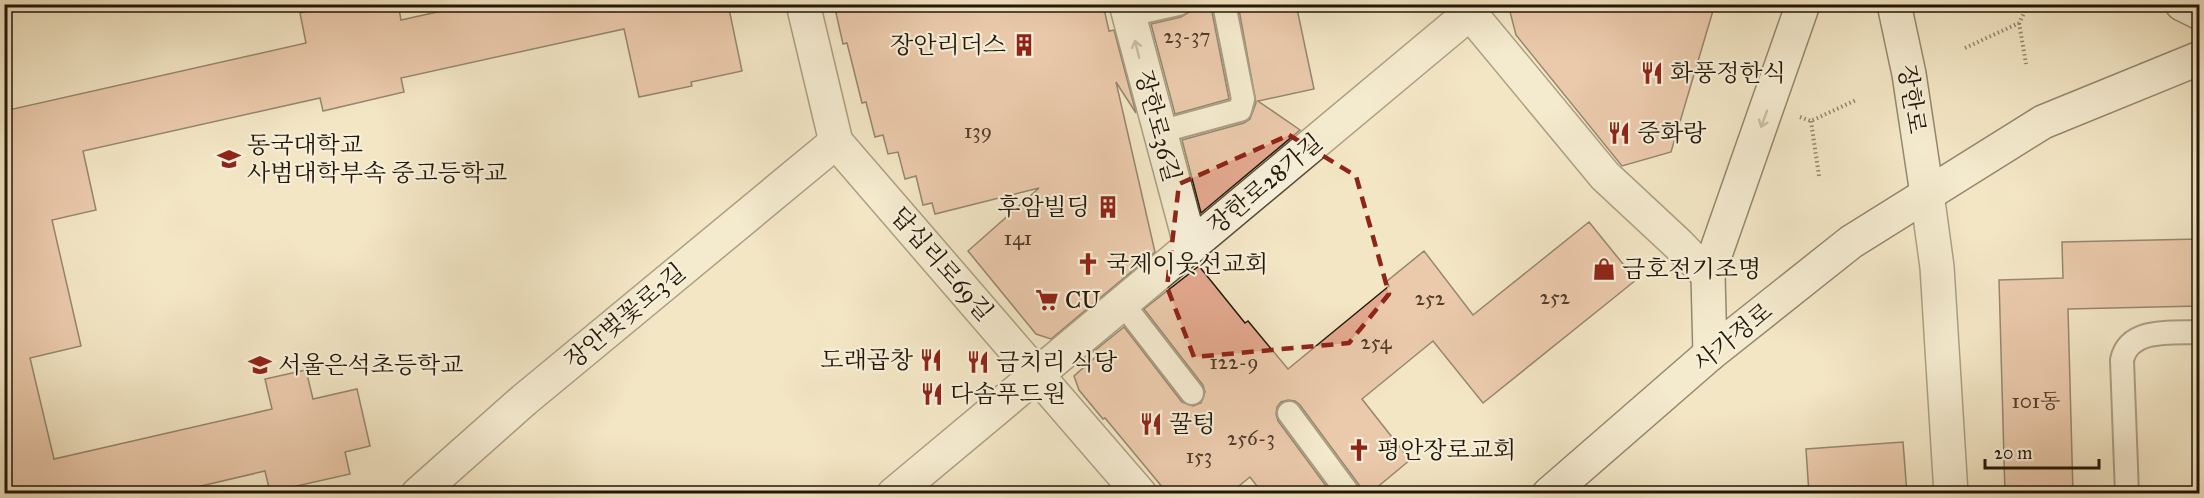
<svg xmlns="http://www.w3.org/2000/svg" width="2204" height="498" viewBox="0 0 2204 498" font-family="'IM FELL Great Primer','Noto Serif KR',serif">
  <rect width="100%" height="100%" fill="#f3e6c5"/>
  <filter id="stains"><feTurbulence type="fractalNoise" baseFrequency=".00333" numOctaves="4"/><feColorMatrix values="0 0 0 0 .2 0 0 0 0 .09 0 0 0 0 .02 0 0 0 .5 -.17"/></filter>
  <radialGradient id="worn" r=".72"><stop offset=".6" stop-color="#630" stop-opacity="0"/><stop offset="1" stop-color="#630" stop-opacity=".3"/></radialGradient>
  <g fill="#e3a98f" stroke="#221708" stroke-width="1.5">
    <polygon points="335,4 398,4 401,20 473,4 728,4 742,71 691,82 692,86 639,97 624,29 401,78 404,92 323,111 320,98 83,151 96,210 52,220 81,346 30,358 54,459 272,409 265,379 306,370 313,399 357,389 370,446 345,452 350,474 270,492 265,471 167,494 4,494 4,111 306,43 300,13"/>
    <polygon points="834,4 1103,4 1109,31 1114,30 1136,113 1116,82 1155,252 1051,339 1036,334 968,251 1039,188 935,214 932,203 923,205 916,176 905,179 898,152 888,154 883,135 875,137 866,102 862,103 847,43 843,44"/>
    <polygon points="1238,4 1296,4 1314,89 1258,101 1300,130 1201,213 1182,140 1244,123 1250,119 1256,103"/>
    <polygon points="1508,4 1715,4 1671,152 1622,166 1516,35"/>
    <polygon points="1211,7 1229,99 1175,114 1151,24 1181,17 1189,12"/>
    <polygon points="1589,222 1636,280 1483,403 1433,341 1362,399 1410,460 1369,494 1362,494 1360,486 1300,405 1295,401 1288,400 1281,402 1277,407 1276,414 1278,421 1332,494 1263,494 1250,477 1229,494 1168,494 1105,418 1103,419 1079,390 1074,376 1099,354 1093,352 1124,327 1182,402 1193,406 1201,403 1205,392 1203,385 1144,309 1199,266 1245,323 1248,321 1288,369 1389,286 1386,282 1424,251 1473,315"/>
    <polygon points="2199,239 2199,306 2068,309 2073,494 2005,494 1999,280 2063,278 2062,242"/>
    <polygon points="1903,442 1907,494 1809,494 1806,449"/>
  </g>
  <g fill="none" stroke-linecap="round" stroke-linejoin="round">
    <g stroke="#564b37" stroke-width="26">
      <g id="lane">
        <polyline points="1129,15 1178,4"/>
        <polyline points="1159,132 1240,110 1243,99 1224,4"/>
        <polyline points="1123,304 1192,393"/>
        <polyline points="1289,413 1349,494"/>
        <path d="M2127,494l-5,-134c7,-33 51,-27 78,-28"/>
      </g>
    </g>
    <g stroke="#564b37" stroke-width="36">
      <g id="street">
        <polyline points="803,4 836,142 1140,494"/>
        <polyline points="1126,4 1191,247"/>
        <polyline points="1468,4 1470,13 1605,176 1678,244 1708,275"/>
        <polyline points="1927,194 1937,267 1951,494"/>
        <polyline points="418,494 524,400 836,142"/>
        <polyline points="894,494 1470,13"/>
      </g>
    </g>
    <g stroke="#221708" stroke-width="36">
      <g id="secondary">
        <polyline points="1894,4 1909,74 1927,194"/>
        <polyline points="2182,4 2200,13"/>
        <polyline points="1710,354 1708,275 1803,4"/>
        <polyline points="1549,494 1710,354 1851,242 2043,122 2200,58"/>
      </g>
    </g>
    <g stroke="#221708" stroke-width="4" stroke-dasharray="1.5 3" stroke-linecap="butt">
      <polyline points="2019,23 2026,64"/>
      <polyline points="1965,48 2019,23 2029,4"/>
      <polyline points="1800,117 1811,121 1856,100"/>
      <polyline points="1811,121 1819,176"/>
    </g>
    <use href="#lane" stroke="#f7efd9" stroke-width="22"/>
    <use href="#street" stroke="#f7efd9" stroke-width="33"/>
    <use href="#secondary" stroke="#f7efd9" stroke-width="33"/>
  </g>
  <defs><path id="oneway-shaft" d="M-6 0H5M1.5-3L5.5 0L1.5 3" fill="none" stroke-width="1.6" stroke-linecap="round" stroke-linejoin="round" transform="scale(1.5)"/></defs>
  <g stroke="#978e7b">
    <use href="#oneway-shaft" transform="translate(1137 49) rotate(-104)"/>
    <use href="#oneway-shaft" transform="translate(1764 119) rotate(110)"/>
  </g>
  <path d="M0 0H2204V498H0ZM1289,135l67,41 33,118 -40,49 -155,14 -27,-70 12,-103z" fill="#f3e6c5" fill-opacity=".55" fill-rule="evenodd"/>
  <path fill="none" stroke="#8f2418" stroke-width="4.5" stroke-dasharray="12 8" stroke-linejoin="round" d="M1289,135l67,41 33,118 -40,49 -155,14 -27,-70 12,-103z"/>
  <defs>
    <g id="building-bare" transform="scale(1.8)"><path d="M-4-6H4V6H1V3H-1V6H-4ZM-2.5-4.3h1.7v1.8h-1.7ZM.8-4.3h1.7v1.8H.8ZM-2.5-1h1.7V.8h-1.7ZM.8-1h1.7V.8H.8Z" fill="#8f2418" stroke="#f7efd9" stroke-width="2.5" paint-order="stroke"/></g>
    <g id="restaurant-bare" transform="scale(1.8)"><path d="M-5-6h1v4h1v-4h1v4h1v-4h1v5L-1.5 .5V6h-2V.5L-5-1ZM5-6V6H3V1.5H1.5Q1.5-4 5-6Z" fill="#8f2418" stroke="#f7efd9" stroke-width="2.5" paint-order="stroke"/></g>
    <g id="school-bare" transform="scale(1.8)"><path d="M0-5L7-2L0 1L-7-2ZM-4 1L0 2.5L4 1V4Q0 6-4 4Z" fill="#8f2418" stroke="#f7efd9" stroke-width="2.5" paint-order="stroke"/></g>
    <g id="church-bare" transform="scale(1.8)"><path d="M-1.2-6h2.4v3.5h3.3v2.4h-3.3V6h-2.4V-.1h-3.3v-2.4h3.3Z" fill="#8f2418" stroke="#f7efd9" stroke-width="2.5" paint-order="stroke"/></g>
    <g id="shop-bare" transform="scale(1.8)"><path d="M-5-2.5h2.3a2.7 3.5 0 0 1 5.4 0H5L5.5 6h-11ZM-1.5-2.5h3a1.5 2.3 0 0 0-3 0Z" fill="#8f2418" stroke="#f7efd9" stroke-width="2.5" paint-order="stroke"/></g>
    <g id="supermarket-bare" transform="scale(1.8)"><path d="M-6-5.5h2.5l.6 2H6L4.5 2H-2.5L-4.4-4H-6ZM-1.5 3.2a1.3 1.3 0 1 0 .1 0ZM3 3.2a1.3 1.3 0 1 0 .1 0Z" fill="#8f2418" stroke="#f7efd9" stroke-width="2.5" paint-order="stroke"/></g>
  </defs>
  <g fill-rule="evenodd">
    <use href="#building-bare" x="1024" y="45"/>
    <use href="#restaurant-bare" x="1652" y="73"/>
    <use href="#restaurant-bare" x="1619" y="133"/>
    <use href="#school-bare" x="229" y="159"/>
    <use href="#building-bare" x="1108" y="207"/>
    <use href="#church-bare" x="1088" y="264"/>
    <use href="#shop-bare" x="1604" y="269"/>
    <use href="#supermarket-bare" x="1047" y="300"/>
    <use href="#restaurant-bare" x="931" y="360"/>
    <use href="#restaurant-bare" x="978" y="362"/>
    <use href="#school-bare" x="260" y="365"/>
    <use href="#restaurant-bare" x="932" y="394"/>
    <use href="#restaurant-bare" x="1151" y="424"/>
    <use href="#church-bare" x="1359" y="450"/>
  </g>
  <g text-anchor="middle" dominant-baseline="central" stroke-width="4.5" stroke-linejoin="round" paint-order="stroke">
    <g font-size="21" fill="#523c2a">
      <text x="1187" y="36">23-37</text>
      <text x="978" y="131">139</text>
      <text x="1018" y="238">141</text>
      <text x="1555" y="297">252</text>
      <text x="1430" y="298">252</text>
      <text x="1376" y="342">254</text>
      <text x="1234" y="362">122-9</text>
      <text x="2036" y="401">101동</text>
      <text x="1251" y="438">256-3</text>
      <text x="1199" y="456">153</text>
    </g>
    <g font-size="24" fill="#221708" stroke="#f7efd9" text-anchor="start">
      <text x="1006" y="45" text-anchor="end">장안리더스</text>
      <text x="1670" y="73">화풍정한식</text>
      <text x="1637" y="133">중화랑</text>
      <text x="247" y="145">동국대학교<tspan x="247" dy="28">사범대학부속 중고등학교</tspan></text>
      <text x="1090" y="207" text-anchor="end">후암빌딩</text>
      <text x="1106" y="264">국제이웃선교회</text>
      <text x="1622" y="269">금호전기조명</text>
      <text x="1065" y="300">CU</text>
      <text x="913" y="360" text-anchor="end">도래곱창</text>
      <text x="996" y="362">금치리 식당</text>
      <text x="278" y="365">서울은석초등학교</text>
      <text x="950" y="394">다솜푸드원</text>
      <text x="1169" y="424">꿀텅</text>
      <text x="1377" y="450">평안장로교회</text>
    </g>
    <g font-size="24" fill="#221708" stroke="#f7efd9">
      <text transform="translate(1912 99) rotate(81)">장한로</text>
      <text transform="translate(1158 126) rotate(75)">장한로36길</text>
      <text transform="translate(1265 184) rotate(-40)">장한로28가길</text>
      <text transform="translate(942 264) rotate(49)">답십리로69길</text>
      <text transform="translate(625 316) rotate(-40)">장안벚꽃로3길</text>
      <text transform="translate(1733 337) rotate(-39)">사가정로</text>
    </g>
  </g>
  <rect width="2204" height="498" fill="none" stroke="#f3e6c5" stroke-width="24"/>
  <rect x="6" y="6" width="2192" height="486" fill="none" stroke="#221708" stroke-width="3"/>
  <rect x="12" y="12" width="2180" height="474" fill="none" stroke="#221708" stroke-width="1.5"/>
  <path d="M1985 459v9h114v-9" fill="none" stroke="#221708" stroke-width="3"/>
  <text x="1994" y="459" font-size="18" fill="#221708" stroke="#f7efd9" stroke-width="4.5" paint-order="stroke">20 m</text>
  <rect width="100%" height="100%" filter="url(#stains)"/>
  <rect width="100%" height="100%" fill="url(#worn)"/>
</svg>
